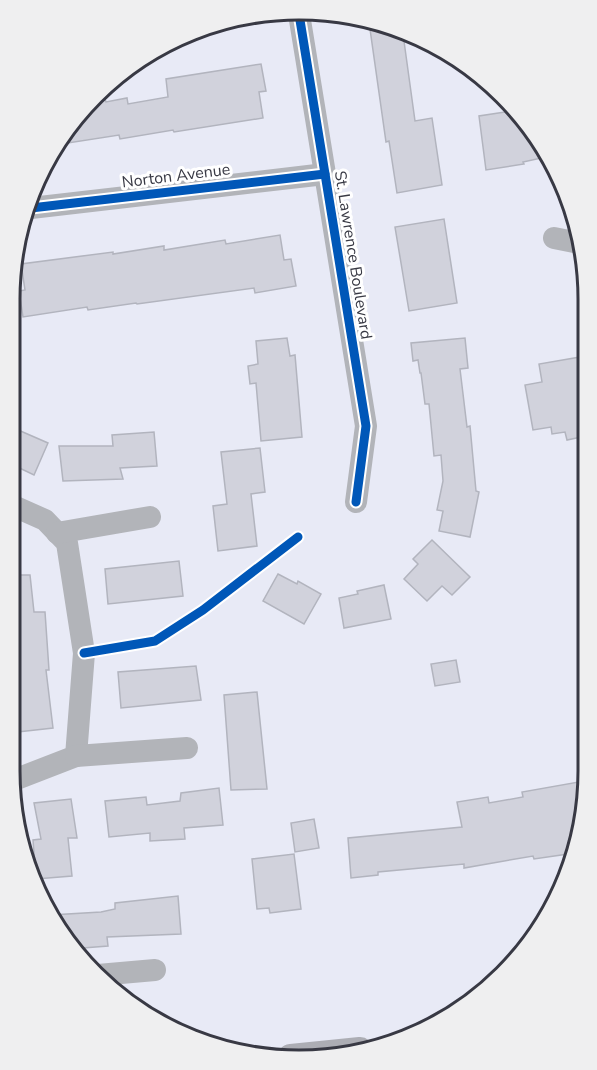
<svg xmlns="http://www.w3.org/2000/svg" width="597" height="1070" viewBox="0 0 597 1070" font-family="'Nunito Sans',sans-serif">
  <rect width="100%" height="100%" fill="#e8eaf6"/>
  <g fill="#d1d2dc" stroke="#b2b4be" stroke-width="1.5">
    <polygon points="369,22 403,34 415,121 432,118 442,185 397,193 389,141 386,142"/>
    <polygon points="261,64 266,91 259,92 263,118 174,132 173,130 120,139 119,135 55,145 94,101 105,99 106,102 127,98 128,104 168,97 166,79"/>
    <polygon points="511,111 539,138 546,157 523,162 524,164 486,170 479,116"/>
    <polygon points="444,219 457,303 409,311 395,227"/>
    <polygon points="280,235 284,260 291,259 296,286 255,293 254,288 137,304 136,303 88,310 87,307 23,317 19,291 25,290 21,264 113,252 113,254 164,246 164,250 225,240 226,244"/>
    <polygon points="287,338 290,356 295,355 302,437 261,441 256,383 250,384 248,366 258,364 256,341"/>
    <polygon points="465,338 468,368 460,369 467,427 470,426 476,491 479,492 470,537 439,531 443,511 437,510 443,481 441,455 434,456 429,404 425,404 421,373 420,373 418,360 413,361 411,343"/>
    <polygon points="586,356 586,436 567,440 565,432 552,434 551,427 533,430 525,385 542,382 539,364"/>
    <polygon points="9,426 48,443 34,475 9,463"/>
    <polygon points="154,432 157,466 120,468 123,479 63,481 59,446 113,446 112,435"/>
    <polygon points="260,448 265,492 251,494 257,546 218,551 213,506 227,504 221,452"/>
    <polygon points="432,540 470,577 452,595 442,586 427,601 404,579 418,564 413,559"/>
    <polygon points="179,561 183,596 108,604 105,569"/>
    <polygon points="278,574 297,584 298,581 321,594 304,624 263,601"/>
    <polygon points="9,575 30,575 34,612 45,612 49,670 46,670 53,728 9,733 9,699 19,698 11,618 9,618"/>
    <polygon points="384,585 391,619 344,628 339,598 358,594 357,591"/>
    <polygon points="456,660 460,682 435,686 431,664"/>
    <polygon points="196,666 201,700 121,708 118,672"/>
    <polygon points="257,692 267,789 231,790 224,695"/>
    <polygon points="584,781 586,794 568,854 534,859 533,856 464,868 464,864 378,872 378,875 351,878 348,838 462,827 457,802 488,797 489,803 523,797 522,792"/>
    <polygon points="219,788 223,825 184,828 185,839 150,841 150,833 109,837 105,801 146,797 147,805 180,801 181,793"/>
    <polygon points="71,799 77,838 68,838 72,876 36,879 33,840 41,839 34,803"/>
    <polygon points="314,819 319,848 295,852 291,823"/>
    <polygon points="294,854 301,909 270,913 269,908 257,909 252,859"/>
    <polygon points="178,896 181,934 107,937 108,946 70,949 51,915 101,912 115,909 115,903"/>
  </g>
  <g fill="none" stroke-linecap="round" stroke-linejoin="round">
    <g stroke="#b2b4b9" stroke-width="22">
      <polyline points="299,14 366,426 356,502"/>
      <polyline points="31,208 325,174"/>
      <polyline points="554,238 579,243"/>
      <polyline points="9,504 45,520 67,543 84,653 76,756 14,780 11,785"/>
      <polyline points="57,533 150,517"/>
      <polyline points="76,756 187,748"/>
      <polyline points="98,975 155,970"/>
    </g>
    <polyline stroke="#acadb4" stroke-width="28" points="291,1058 360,1051"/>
    <g stroke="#fff" stroke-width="13">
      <g id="cycleway">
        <polyline points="299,14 366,426 356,502"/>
        <polyline points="31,208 325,174"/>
        <polyline points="84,653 155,641 203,610 298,537"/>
      </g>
    </g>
    <use href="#cycleway" stroke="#0057b8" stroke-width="9"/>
  </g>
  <g text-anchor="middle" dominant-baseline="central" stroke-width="6" stroke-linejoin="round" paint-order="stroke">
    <g font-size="16" fill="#383944" stroke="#fff">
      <text transform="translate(176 176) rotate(-7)">Norton Avenue</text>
      <text transform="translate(353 255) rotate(81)">St. Lawrence Boulevard</text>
    </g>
  </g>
  <path d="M0 0H597V1070H0ZM299 20H299A279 279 0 0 1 578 299V771A279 279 0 0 1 299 1050H299A279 279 0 0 1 20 771V299A279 279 0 0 1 299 20Z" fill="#efeff0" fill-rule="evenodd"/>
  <path fill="none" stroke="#383944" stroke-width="3" d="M299 20H299A279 279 0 0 1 578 299V771A279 279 0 0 1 299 1050H299A279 279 0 0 1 20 771V299A279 279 0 0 1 299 20Z"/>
</svg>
